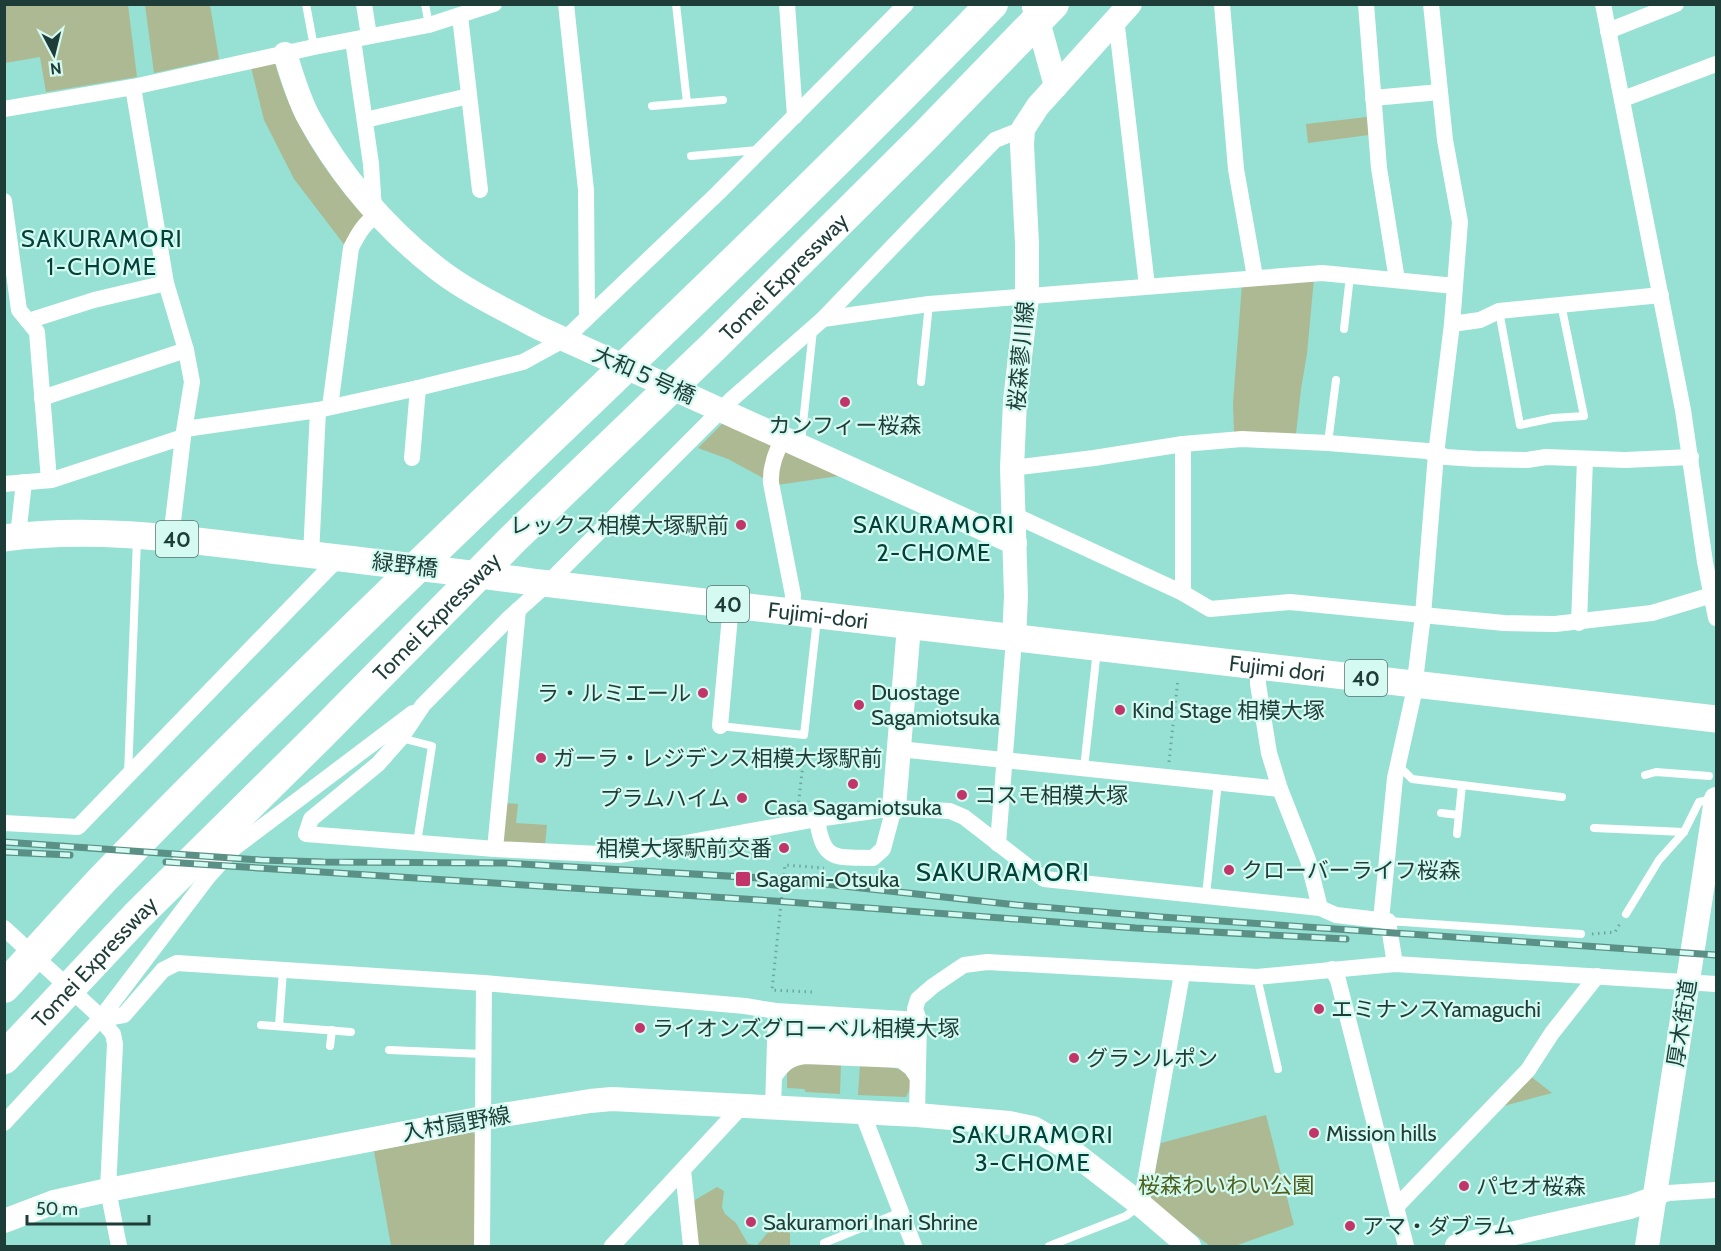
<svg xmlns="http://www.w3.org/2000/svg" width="1721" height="1251" viewBox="0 0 1721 1251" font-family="Cabin,'Noto Sans JP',sans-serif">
  <rect width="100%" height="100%" fill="#96e1d3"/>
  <g fill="#adb992">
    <polygon points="5,4 128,5 137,77 46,92 40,57 5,63"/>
    <polygon points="145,5 210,5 219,59 154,73"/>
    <path d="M275,63c16,59 49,109 90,154l-19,30 -52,-68 -30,-59 -13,-53z"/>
    <polygon points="1367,117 1369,135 1308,143 1306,124"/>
    <polygon points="1314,278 1307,354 1301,389 1296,434 1234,434 1233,403 1242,284"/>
    <polygon points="724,422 773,444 765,479 728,459 698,448"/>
    <polygon points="783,449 839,476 777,485"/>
    <polygon points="505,803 518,804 516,823 547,825 545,845 502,842"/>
    <polygon points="798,1063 841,1063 840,1094 806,1092 804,1089 787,1088 787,1073"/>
    <path d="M860,1064c19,2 66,0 46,33l-48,-2z"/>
    <polygon points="1529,1075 1552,1093 1500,1107"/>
    <polygon points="1266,1115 1294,1225 1235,1246 1210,1246 1148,1199 1161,1143"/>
    <polygon points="472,1132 476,1135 475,1246 391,1246 374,1151"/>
    <path d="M717,1187l7,4 -2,16 3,7 11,9 12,21 9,1c9,-9 13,-19 27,-20l6,4v17h-94l-3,-39 2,-7z"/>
  </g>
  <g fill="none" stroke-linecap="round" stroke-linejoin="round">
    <g stroke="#6ba79c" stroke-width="3" stroke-dasharray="1.5 4.5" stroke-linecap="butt">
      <polyline points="1169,762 1178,679"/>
      <polyline points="798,808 805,746"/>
      <polyline points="1592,934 1615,932 1621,922"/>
      <polyline points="812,992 772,990 785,865 824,868"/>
    </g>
    <g stroke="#fff" stroke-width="8">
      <polyline points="306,4 314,47"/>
      <polyline points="425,4 429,25"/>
      <polyline points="676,4 687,103"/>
      <polyline points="652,106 723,100"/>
      <polyline points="691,156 758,150"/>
      <polyline points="1499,311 1520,425 1553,418 1584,416 1561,304"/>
      <polyline points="1344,329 1350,276"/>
      <polyline points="921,382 929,304"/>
      <polyline points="801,442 813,330"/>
      <polyline points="1328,443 1336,380"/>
      <polyline points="720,726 804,735 817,619"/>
      <polyline points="401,738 432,746 417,843"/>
      <polyline points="1399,766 1412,779 1562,797"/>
      <polyline points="1084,768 1097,650"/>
      <polyline points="128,775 137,539"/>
      <polyline points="1645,775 1656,772 1709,776"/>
      <polyline points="1441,813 1459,815"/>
      <polyline points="1594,828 1684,832"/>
      <polyline points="1457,834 1462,785"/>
      <polyline points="1206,895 1218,782"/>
      <polyline points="1626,914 1659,860 1684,832 1699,802 1713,799"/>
      <polyline points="1388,921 1581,934"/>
      <polyline points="1257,977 1278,1069"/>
      <polyline points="261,1025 351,1032"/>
      <polyline points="279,1026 283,970"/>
      <polyline points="330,1046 332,1030"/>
      <polyline points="389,1050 483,1054"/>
      <polyline points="824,1243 901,1212"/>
      <polyline points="1049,1246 1126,1216 1138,1207"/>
    </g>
    <g stroke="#fff" stroke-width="16">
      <polyline points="364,4 369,36"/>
      <polyline points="566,4 586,190 587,318"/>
      <polyline points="787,4 795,116"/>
      <polyline points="1222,4 1236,169 1255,277"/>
      <polyline points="1366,4 1379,168 1397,280"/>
      <polyline points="1431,4 1445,140 1460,222 1455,286"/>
      <polyline points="1603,4 1683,410 1705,562 1716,618"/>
      <polyline points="460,16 480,190"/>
      <polyline points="1116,18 1147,286"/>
      <polyline points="1608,31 1676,4"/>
      <polyline points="353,40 371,164 374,210"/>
      <polyline points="133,87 166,283 186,350 192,382 183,437 171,538"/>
      <polyline points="1373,98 1440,92"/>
      <polyline points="1623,99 1716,64"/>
      <polyline points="4,109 133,87 314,47 429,25 494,4"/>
      <polyline points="365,120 469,96"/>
      <polyline points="1023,129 995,140 823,319 732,399 547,584 508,619 423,705 401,738 378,764 311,819 306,834 495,849 620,855 817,819 894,808 950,811 964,817 1044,879 1320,908 1336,915 1388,921 1395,964"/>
      <polyline points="4,201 19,310 37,332 49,480"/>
      <polyline points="823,319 929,304 1322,273 1455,286 1452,324 1436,454 1423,615 1413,697 1395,778 1381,920"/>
      <polyline points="28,321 94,300 166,283"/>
      <polyline points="1452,324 1480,320 1499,311 1661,295"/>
      <polyline points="42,398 186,350"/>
      <path d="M330,407l21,-159c7,-14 13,-25 27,-34"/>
      <polyline points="185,429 318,410 418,388 523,362 565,339 718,193 906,4"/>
      <path d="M783,438c-7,15 -13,28 -12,45l22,112 -1,17"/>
      <polyline points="1183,444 1183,593"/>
      <polyline points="412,458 418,388"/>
      <polyline points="1012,468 1094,458 1183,444 1242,439 1328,443 1427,451 1446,457 1476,459 1527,460 1546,457 1625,460 1691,457"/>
      <polyline points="4,484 52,480 183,437"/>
      <polyline points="1014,515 1183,593 1210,609 1290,602 1504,623 1555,624 1652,613 1712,595"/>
      <polyline points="18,536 24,482"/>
      <polyline points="311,555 318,410"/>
      <polyline points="1579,623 1585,459"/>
      <polyline points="1258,666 1258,684 1269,753 1280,789 1308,860 1320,908"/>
      <polyline points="720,726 731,605"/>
      <polyline points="899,749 1280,789"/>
      <path d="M817,819c6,43 18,38 56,39l10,-9 11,-41"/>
      <polyline points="4,823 78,827 330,567 343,557"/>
      <polyline points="998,844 1014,639"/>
      <polyline points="495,849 518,610"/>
      <polyline points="4,928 94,1011 113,1034 115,1044 108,1190 119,1246"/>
      <polyline points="1332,969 1338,980 1406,1246"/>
      <polyline points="100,1019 124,1015 163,970 177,963 484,983 745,1006 776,1011"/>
      <polyline points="919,1020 915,1009 918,999 933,986 964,965 987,962 1257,977 1395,964 1716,984"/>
      <path d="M775,1045c8,-11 15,-15 29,-17l98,7 8,4 8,11"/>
      <path d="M775,1061c9,-11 16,-16 30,-18l97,5 9,5 7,10"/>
      <path d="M774,1077c9,-13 15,-19 31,-21l96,4 10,8 7,10"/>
      <polyline points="773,1108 776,1011 919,1020 917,1115"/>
      <polyline points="862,1112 914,1246"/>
      <polyline points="4,1123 100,1019 208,877 234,848 413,713"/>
      <polyline points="683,1170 691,1246"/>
      <polyline points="1655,1198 1668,1193 1716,1190"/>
      <polyline points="1141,1205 1182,974"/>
      <polyline points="1397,1206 1528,1070 1552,1033 1597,976"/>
      <polyline points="482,1246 484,983"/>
      <polyline points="612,1246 741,1107"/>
    </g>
    <g stroke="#fff" stroke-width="24">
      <polyline points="1034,7 1056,86"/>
      <path d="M285,54c7,21 13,44 24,64 32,58 77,111 130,152 30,23 65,39 98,57l478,216"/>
      <polyline points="1014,639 1016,596 1012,468 1015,401 1027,296 1027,244 1022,145 1023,129 1038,106 1130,4"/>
      <polyline points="894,808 909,626"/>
      <polyline points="4,1221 54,1202 108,1190 483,1118 590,1101 612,1099 917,1115 1009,1123 1033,1128 1066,1147 1141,1205 1189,1246"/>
      <polyline points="1457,1246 1630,1207 1655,1198"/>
      <polyline points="1647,1246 1716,799"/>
    </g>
    <path stroke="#fff" stroke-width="27" id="s1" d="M4,538c90,-12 179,1 267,12 87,10 175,20 262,32l1183,137"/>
    <g stroke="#fff" stroke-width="32">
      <path d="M4,987c34,-36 66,-73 100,-109 288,-298 599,-575 888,-874"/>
      <path id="s2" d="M4,1058l133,-142 184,-182 192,-195 202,-194 208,-207 130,-134"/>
    </g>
    <g stroke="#5b9086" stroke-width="7">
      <g id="rail">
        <polyline points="4,842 261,860 323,862 504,863 779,879 1017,905 1161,917 1716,955"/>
        <polyline points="4,852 70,855"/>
        <polyline points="166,862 774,901 1136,928 1346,939"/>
      </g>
    </g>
    <use href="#rail" stroke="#d5faf2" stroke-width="4.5" stroke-dasharray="14" stroke-linecap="butt"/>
  </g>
  <g fill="#c1356b" stroke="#d5faf2" stroke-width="2">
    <circle cx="845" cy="402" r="6"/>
    <circle cx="741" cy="525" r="6"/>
    <circle cx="703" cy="693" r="6"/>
    <circle cx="859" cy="705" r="6"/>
    <circle cx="1120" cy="710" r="6"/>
    <circle cx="541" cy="758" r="6"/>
    <circle cx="853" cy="784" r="6"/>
    <circle cx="962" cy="795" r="6"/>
    <circle cx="742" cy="798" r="6"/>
    <circle cx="784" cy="848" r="6"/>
    <circle cx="1229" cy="870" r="6"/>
    <rect x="735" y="871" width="16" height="16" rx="3"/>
    <circle cx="1319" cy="1009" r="6"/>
    <circle cx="640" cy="1028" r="6"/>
    <circle cx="1074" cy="1058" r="6"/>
    <circle cx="1314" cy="1133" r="6"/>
    <circle cx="1464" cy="1186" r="6"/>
    <circle cx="751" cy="1222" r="6"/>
    <circle cx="1350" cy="1226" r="6"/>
  </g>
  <g text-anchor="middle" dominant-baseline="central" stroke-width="4.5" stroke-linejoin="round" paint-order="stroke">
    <g fill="#d5faf2" stroke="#557670" stroke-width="1.5">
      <rect x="156" y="521" width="42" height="36" rx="4.5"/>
      <rect x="707" y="586" width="42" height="36" rx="4.5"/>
      <rect x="1345" y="660" width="42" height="36" rx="4.5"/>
    </g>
    <g font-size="21" font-weight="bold" fill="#1e3d38">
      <text x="177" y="539">40</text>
      <text x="728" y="604">40</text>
      <text x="1366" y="678">40</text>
    </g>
    <g font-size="22" fill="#1e3d38" stroke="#d5faf2">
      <text stroke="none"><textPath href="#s2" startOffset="1104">Tomei Expressway</textPath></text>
      <text transform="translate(1021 356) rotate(-85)">桜森蓼川線</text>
      <text transform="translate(644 375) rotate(24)">大和５号橋</text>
      <text transform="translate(405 565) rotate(7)">緑野橋</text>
      <text stroke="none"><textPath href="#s1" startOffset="819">Fujimi-dori</textPath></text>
      <text stroke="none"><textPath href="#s2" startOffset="618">Tomei Expressway</textPath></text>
      <text stroke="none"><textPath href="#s1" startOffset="1281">Fujimi dori</textPath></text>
      <text stroke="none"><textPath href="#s2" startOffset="132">Tomei Expressway</textPath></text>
      <text transform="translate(1682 1023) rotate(-81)">厚木街道</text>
      <text transform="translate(456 1124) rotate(-10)">入村扇野線</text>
    </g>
    <g font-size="22" fill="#1e3d38" stroke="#d5faf2" text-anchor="start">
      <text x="845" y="425" text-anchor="middle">カンフィー桜森</text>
      <text x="729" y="525" text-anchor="end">レックス相模大塚駅前</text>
      <text x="871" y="692">Duostage<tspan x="871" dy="25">Sagamiotsuka</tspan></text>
      <text x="691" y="693" text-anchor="end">ラ・ルミエール</text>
      <text x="1132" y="710">Kind Stage 相模大塚</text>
      <text x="553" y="758">ガーラ・レジデンス相模大塚駅前</text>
      <text x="974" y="795">コスモ相模大塚</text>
      <text x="730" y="798" text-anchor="end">プラムハイム</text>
      <text x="853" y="807" text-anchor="middle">Casa Sagamiotsuka</text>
      <text x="772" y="848" text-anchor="end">相模大塚駅前交番</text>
      <text x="1241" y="870">クローバーライフ桜森</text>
      <text x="756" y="879">Sagami-Otsuka</text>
      <text x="1331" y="1009">エミナンスYamaguchi</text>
      <text x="652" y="1028">ライオンズグローベル相模大塚</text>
      <text x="1086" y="1058">グランルポン</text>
      <text x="1326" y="1133">Mission hills</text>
      <text x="1476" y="1186">パセオ桜森</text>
      <text x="763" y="1222">Sakuramori Inari Shrine</text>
      <text x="1362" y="1226">アマ・ダブラム</text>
    </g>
    <g font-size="22" fill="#4e5e1c" stroke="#d5faf2">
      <text x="1226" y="1185">桜森わいわい公園</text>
    </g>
    <g font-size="24" letter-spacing="1.5" fill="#004139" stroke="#d5faf2">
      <text x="102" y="238">SAKURAMORI<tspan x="102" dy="28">1-CHOME</tspan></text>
      <text x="934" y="524">SAKURAMORI<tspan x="934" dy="28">2-CHOME</tspan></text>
      <text x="1033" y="1134">SAKURAMORI<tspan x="1033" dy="28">3-CHOME</tspan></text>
    </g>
    <g font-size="26" letter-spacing="1.5" fill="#004139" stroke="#d5faf2">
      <text x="1003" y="872">SAKURAMORI</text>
    </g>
  </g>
  <rect width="1721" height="1251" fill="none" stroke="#1e3d38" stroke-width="12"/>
  <g transform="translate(54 54) rotate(173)" stroke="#d5faf2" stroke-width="4.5" paint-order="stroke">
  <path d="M0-4.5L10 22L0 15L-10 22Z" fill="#1e3d38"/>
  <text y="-9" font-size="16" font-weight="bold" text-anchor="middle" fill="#1e3d38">N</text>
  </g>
  <path d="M27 1215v9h122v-9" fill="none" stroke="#1e3d38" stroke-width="3"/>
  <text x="36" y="1215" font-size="18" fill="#1e3d38" stroke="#d5faf2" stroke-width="4.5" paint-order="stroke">50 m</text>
</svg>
